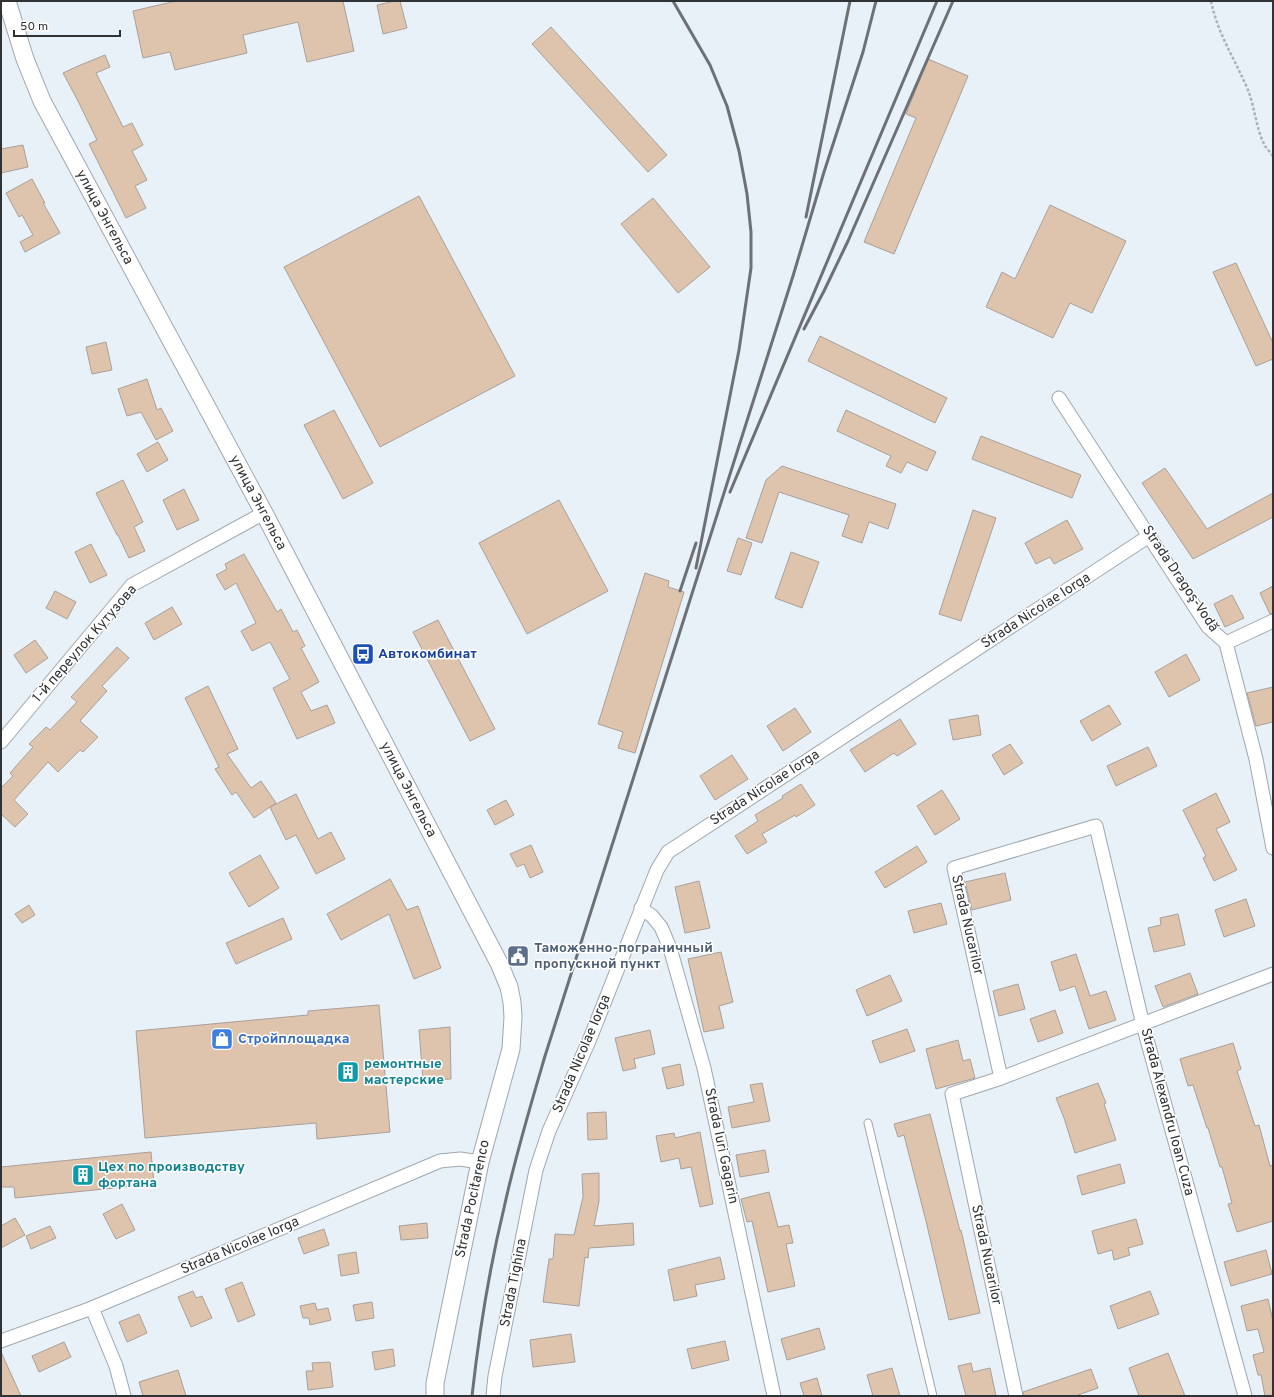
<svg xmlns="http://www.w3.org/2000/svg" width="1274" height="1397" viewBox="0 0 1274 1397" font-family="Overpass,sans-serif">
  <rect width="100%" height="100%" fill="#e8f0f8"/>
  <g fill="#dfc4ad" stroke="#a8a099">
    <polygon points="176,1 343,1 354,51 307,62 298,22 243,35 247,53 175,70 170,52 143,58 133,11"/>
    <polygon points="395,1 400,1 407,28 383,34 377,5"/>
    <polygon points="551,27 667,155 648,172 532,44"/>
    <polygon points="105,55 110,67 96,73 123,127 132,123 143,145 132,151 147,180 135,186 146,208 126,218 89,144 97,140 78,101 63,73 78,66"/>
    <polygon points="928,59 968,76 894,254 864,242 916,118 906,114"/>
    <polygon points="23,145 28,167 1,173 1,149"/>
    <polygon points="32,179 45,203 43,203 60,233 25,252 20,242 33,235 22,215 19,217 6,193"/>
    <polygon points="419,196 515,376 380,447 284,267"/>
    <polygon points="653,198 710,267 678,293 621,224"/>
    <polygon points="1050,205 1126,241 1092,313 1070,303 1053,338 986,307 1002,272 1015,279"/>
    <polygon points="1236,263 1273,343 1273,359 1256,366 1213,272"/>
    <polygon points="820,336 947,398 935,423 808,361"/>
    <polygon points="106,342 112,370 92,374 86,347"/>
    <polygon points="147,379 157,410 161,408 173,431 156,440 141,412 127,416 118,389"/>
    <polygon points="334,410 373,483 343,499 304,425"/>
    <polygon points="846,410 936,452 927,471 907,462 901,473 886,466 891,456 837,431"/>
    <polygon points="981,436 1081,475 1072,498 972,459"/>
    <polygon points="158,442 168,460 147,472 137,454"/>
    <polygon points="782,466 896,504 888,529 869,522 862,543 842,536 849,515 779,492 762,543 746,538 766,480"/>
    <polygon points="1165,468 1207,529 1273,493 1273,517 1193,559 1142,483"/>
    <polygon points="123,480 143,522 134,527 145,551 129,558 118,535 117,535 96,493"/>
    <polygon points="184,489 199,520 177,530 163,500"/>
    <polygon points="559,500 608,591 527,634 479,543"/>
    <polygon points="973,510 996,518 961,621 939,614"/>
    <polygon points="1067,520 1083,549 1054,564 1050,557 1036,564 1025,543"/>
    <polygon points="738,538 752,543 741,575 727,571"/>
    <polygon points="91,544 107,575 90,583 75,552"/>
    <polygon points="791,552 819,562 802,608 775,598"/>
    <polygon points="244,554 277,612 281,609 293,632 297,630 305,646 301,648 319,682 301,692 311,711 327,705 335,723 297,739 273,688 290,679 270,642 252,651 241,631 256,623 236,583 225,590 216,575 227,569 225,564"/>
    <polygon points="645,573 669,581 668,587 684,592 635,753 618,748 623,732 598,724"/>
    <polygon points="1273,586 1273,613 1270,614 1260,593"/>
    <polygon points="55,591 76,602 67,619 46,608"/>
    <polygon points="1232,595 1244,618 1225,627 1214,604"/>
    <polygon points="172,607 182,624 154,640 145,623"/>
    <polygon points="438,620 495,729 470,741 413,632"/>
    <polygon points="35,640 48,658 26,673 14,655"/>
    <polygon points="117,647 129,658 102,686 107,691 80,721 98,737 83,752 80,750 58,772 48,762 14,800 28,814 15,827 1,814 1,788 13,776 10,773 33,747 29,744 46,727 50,730 77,702 71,697"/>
    <polygon points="1186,654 1200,680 1169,697 1155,672"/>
    <polygon points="208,686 238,749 227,754 251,788 261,781 276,803 270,807 296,794 318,839 331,832 345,859 316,874 296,835 286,840 270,807 254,818 236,792 232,795 215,769 219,767 185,698"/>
    <polygon points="1273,687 1273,722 1256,726 1247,693"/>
    <polygon points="1109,705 1121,724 1092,741 1080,721"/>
    <polygon points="795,708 811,732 783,751 767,726"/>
    <polygon points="978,715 981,735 953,740 949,720"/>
    <polygon points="900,719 916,744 897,756 894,753 865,772 850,750"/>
    <polygon points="1010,744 1023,763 1004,775 992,755"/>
    <polygon points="1148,747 1157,766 1116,786 1107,766"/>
    <polygon points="732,755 748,779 715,800 700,776"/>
    <polygon points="801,784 815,805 796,817 795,815 762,834 767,842 747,854 735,836 758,821 755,815 783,798 782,796"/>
    <polygon points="942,790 960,819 935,835 917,806"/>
    <polygon points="1216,793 1230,822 1216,829 1237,870 1214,881 1203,858 1206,856 1183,810"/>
    <polygon points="506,800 514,815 495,825 487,810"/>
    <polygon points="531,845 543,872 530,878 524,864 517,867 510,854"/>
    <polygon points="917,846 927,862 885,888 875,872"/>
    <polygon points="260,855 279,888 249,907 229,873"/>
    <polygon points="1005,873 1011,900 972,910 965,882"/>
    <polygon points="390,879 407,910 418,906 441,968 414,979 389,914 341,940 327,914"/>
    <polygon points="699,881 710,928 685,933 675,887"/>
    <polygon points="1246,899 1255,926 1224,937 1215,910"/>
    <polygon points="941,903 947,924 914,933 908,911"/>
    <polygon points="29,905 35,915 22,923 15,914"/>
    <polygon points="1178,914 1185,945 1154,952 1148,928 1161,925 1160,918"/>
    <polygon points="283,918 292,939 236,964 226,943"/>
    <polygon points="721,952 733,1002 719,1006 724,1028 704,1032 688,959"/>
    <polygon points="1076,954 1090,996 1106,991 1116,1020 1089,1029 1075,986 1060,991 1051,962"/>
    <polygon points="1190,973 1198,994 1163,1007 1155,986"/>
    <polygon points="890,975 902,1001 867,1016 856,990"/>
    <polygon points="1018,984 1025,1009 999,1016 993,991"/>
    <polygon points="379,1005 390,1132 317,1139 316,1123 145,1138 136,1031 308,1015 308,1011"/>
    <polygon points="1055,1010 1063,1033 1038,1042 1030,1019"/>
    <polygon points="450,1027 451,1079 423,1080 419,1030"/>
    <polygon points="907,1029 915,1051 880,1063 872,1041"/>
    <polygon points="650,1030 655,1054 634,1059 636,1068 623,1071 615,1038"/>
    <polygon points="958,1040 963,1061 970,1059 975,1078 936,1089 926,1049"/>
    <polygon points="1233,1043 1241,1069 1237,1071 1255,1126 1259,1125 1270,1166 1273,1165 1273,1221 1237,1232 1228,1204 1232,1203 1222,1167 1220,1167 1208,1128 1207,1128 1193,1085 1188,1086 1180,1059"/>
    <polygon points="680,1064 684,1085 667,1089 662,1068"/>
    <polygon points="762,1083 770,1121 732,1128 728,1107 754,1102 750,1085"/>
    <polygon points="1098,1083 1106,1103 1104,1104 1116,1140 1075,1153 1064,1118 1056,1098"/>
    <polygon points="606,1112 607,1139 588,1140 587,1113"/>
    <polygon points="930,1114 960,1231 961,1230 980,1313 949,1320 926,1221 904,1135 898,1137 894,1124"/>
    <polygon points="700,1132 713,1204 700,1207 691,1167 681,1169 679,1158 661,1162 656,1136 674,1133 675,1138"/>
    <polygon points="765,1150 769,1172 740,1177 736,1155"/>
    <polygon points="151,1152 154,1184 15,1198 14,1187 1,1187 1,1167"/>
    <polygon points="1120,1164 1125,1183 1082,1195 1077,1176"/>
    <polygon points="599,1173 599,1201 594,1226 633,1223 634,1245 589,1248 588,1258 585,1257 579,1306 543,1302 549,1259 553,1259 555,1234 574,1235 583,1197 582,1174"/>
    <polygon points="769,1192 778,1227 789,1225 793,1243 786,1244 795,1286 768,1292 752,1221 747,1222 741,1199"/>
    <polygon points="122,1204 135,1230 116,1239 103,1214"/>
    <polygon points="15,1218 25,1235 1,1248 1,1226"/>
    <polygon points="1136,1219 1143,1244 1128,1248 1130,1255 1114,1260 1112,1250 1098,1254 1092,1231"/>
    <polygon points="427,1223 428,1238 401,1240 399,1226"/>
    <polygon points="50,1226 56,1238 31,1249 26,1236"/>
    <polygon points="324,1229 329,1245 304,1254 298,1238"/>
    <polygon points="1266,1250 1272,1274 1231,1286 1224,1262"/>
    <polygon points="356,1252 359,1273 341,1276 338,1255"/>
    <polygon points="720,1257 725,1279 695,1285 697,1296 674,1301 668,1270"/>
    <polygon points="242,1282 255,1315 238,1322 225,1289"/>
    <polygon points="193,1291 196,1298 202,1296 212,1318 191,1327 178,1297"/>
    <polygon points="1150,1291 1159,1314 1118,1329 1110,1306"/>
    <polygon points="1268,1299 1273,1321 1273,1396 1265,1396 1261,1375 1258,1375 1253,1355 1264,1352 1258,1329 1247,1331 1241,1306"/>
    <polygon points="372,1302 374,1318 356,1321 353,1305"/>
    <polygon points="315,1303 317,1310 328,1308 331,1320 310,1325 309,1318 303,1318 300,1306"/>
    <polygon points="139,1314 147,1333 127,1342 119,1322"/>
    <polygon points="819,1328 825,1349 787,1360 781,1339"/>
    <polygon points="571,1334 575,1362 533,1367 530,1340"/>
    <polygon points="725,1341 729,1360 692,1369 687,1349"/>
    <polygon points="64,1342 71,1357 39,1372 32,1356"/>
    <polygon points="393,1349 395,1366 375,1370 372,1352"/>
    <polygon points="1,1352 21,1396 1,1396"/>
    <polygon points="1168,1353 1185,1396 1139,1396 1129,1368"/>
    <polygon points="330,1362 333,1387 308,1390 306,1371 313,1371 312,1363"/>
    <polygon points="971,1363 973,1372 990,1368 996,1396 966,1396 958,1366"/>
    <polygon points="892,1368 900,1396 873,1396 867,1375"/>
    <polygon points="1091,1369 1098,1388 1075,1396 1024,1396 1023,1392"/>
    <polygon points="178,1370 186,1396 143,1396 139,1382"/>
    <polygon points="817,1378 822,1396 804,1396 800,1383"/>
  </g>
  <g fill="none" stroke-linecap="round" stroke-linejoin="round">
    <g stroke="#9fa7ae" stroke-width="9">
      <polyline id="service" points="868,1123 933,1396"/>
    </g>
    <g stroke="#9fa7ae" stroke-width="15">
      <g id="minor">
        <polyline points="1059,398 1208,627 1226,643 1256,759 1273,848"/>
        <polyline points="1226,643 1273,621"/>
        <polyline points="1,742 132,585 264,513"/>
        <polyline points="641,908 652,916 661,927 670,948 704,1068 774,1396"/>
        <polyline points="1001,1078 954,868 1096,826 1143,1025 1245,1396"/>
        <polyline points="92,1308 116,1366 124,1396"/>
        <polyline points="1,1341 92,1308 440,1161 460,1159 480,1162"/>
        <polyline points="493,1396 495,1376 536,1170 549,1131 589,1041 657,870 668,852 1149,536"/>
        <polyline points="1016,1396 952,1094 1001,1078 1273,974"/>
      </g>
    </g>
    <g stroke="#9fa7ae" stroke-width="19">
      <g id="tertiary">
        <path id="s1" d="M7,1l18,58 17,42 222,412 235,450 10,24 3,15 1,15 -2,32 -31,113 -45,221v13"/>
      </g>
    </g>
    <path stroke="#acb2b9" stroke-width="2.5" stroke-dasharray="3 2" stroke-linecap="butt" d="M1211,1c7,34 24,58 37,89 7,18 8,39 17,56 2,3 6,7 8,10"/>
    <use href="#service" stroke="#fff" stroke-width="7"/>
    <use href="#minor" stroke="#fff" stroke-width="13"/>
    <use href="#tertiary" stroke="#fff" stroke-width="17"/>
    <g stroke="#6d7176" stroke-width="3">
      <polyline points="673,1 710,65 727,106 739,151 747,194 751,232 751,268 739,350 696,568"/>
      <polyline points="806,217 850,1"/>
      <polyline points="804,329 824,291 848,241 953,1"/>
      <polyline points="730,492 937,1"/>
      <polyline points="680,591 696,543"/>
      <path d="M472,1396c7,-63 17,-126 32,-188 11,-51 26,-101 41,-152l248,-780 31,-104 39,-120 13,-51"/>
    </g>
  </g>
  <defs>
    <g id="bus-square" transform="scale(1.15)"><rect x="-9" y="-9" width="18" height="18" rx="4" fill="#1a4fb4" stroke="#fff"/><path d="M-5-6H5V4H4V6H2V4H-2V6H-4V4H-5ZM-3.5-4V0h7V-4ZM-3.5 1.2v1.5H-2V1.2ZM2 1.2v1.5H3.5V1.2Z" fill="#fff"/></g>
    <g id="civic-square" transform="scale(1.15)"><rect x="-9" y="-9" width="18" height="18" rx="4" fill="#5c6f8a" stroke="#fff"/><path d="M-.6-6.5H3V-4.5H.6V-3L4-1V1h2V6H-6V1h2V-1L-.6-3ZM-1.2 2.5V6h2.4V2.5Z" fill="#fff"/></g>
    <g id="shop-square" transform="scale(1.15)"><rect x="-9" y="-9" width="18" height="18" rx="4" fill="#3f7fe0" stroke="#fff"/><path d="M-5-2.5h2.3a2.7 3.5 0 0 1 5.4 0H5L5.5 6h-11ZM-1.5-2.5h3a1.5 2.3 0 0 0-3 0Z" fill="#fff"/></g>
    <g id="building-square" transform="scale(1.15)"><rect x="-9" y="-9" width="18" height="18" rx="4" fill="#0f9aa8" stroke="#fff"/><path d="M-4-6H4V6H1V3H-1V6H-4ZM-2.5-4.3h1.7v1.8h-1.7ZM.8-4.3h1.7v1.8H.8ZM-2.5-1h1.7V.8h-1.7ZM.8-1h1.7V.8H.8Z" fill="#fff"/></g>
  </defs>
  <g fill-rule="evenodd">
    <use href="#bus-square" x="363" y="654"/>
    <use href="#civic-square" x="518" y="956"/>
    <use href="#shop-square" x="222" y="1039"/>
    <use href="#building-square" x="348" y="1072"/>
    <use href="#building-square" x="83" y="1175"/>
  </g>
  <g text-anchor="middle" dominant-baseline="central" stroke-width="3" stroke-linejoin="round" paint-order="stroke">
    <g font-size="14" fill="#303336" stroke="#fff">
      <text stroke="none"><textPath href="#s1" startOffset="238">улица Энгельса</textPath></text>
      <text stroke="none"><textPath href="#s1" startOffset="562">улица Энгельса</textPath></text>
      <text transform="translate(1180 579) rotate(56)">Strada Dragoş-Vodă</text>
      <text transform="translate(1036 611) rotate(-33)">Strada Nicolae Iorga</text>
      <text transform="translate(85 644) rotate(-49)">1-й переулок Кутузова</text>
      <text transform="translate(765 788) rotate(-33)">Strada Nicolae Iorga</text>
      <text stroke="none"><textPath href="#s1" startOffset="886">улица Энгельса</textPath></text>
      <text transform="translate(967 925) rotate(77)">Strada Nucarilor</text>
      <text transform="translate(582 1054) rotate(-67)">Strada Nicolae Iorga</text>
      <text transform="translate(1167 1112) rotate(75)">Strada Alexandru Ioan Cuza</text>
      <text transform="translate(721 1146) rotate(78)">Strada Iuri Gagarin</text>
      <text transform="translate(473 1199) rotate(-78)">Strada Pocitarenco</text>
      <text transform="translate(240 1246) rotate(-23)">Strada Nicolae Iorga</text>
      <text transform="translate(986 1255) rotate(78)">Strada Nucarilor</text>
      <text transform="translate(514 1283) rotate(-79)">Strada Tighina</text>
    </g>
    <g font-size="14" font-weight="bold" fill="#164399" stroke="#fff" text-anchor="start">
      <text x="378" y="654">Автокомбинат</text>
    </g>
    <g font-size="14" font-weight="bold" fill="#4e5e75" stroke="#fff" text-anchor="start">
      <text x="534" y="948">Таможенно-пограничный<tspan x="534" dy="16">пропускной пункт</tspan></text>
    </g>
    <g font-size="14" font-weight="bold" fill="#366cbe" stroke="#fff" text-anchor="start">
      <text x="238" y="1039">Стройплощадка</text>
    </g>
    <g font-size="14" font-weight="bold" fill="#0d838f" stroke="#fff" text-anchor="start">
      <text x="364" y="1064">ремонтные<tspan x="364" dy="16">мастерские</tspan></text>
      <text x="98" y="1167">Цех по производству<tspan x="98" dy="16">фортана</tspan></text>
    </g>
  </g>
  <rect width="1274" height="1397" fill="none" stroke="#303336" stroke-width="4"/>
  <path d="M14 30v6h106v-6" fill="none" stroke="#303336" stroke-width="2"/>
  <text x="20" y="30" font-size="12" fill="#303336" stroke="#ffffff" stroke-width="3" paint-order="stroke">50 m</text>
</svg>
